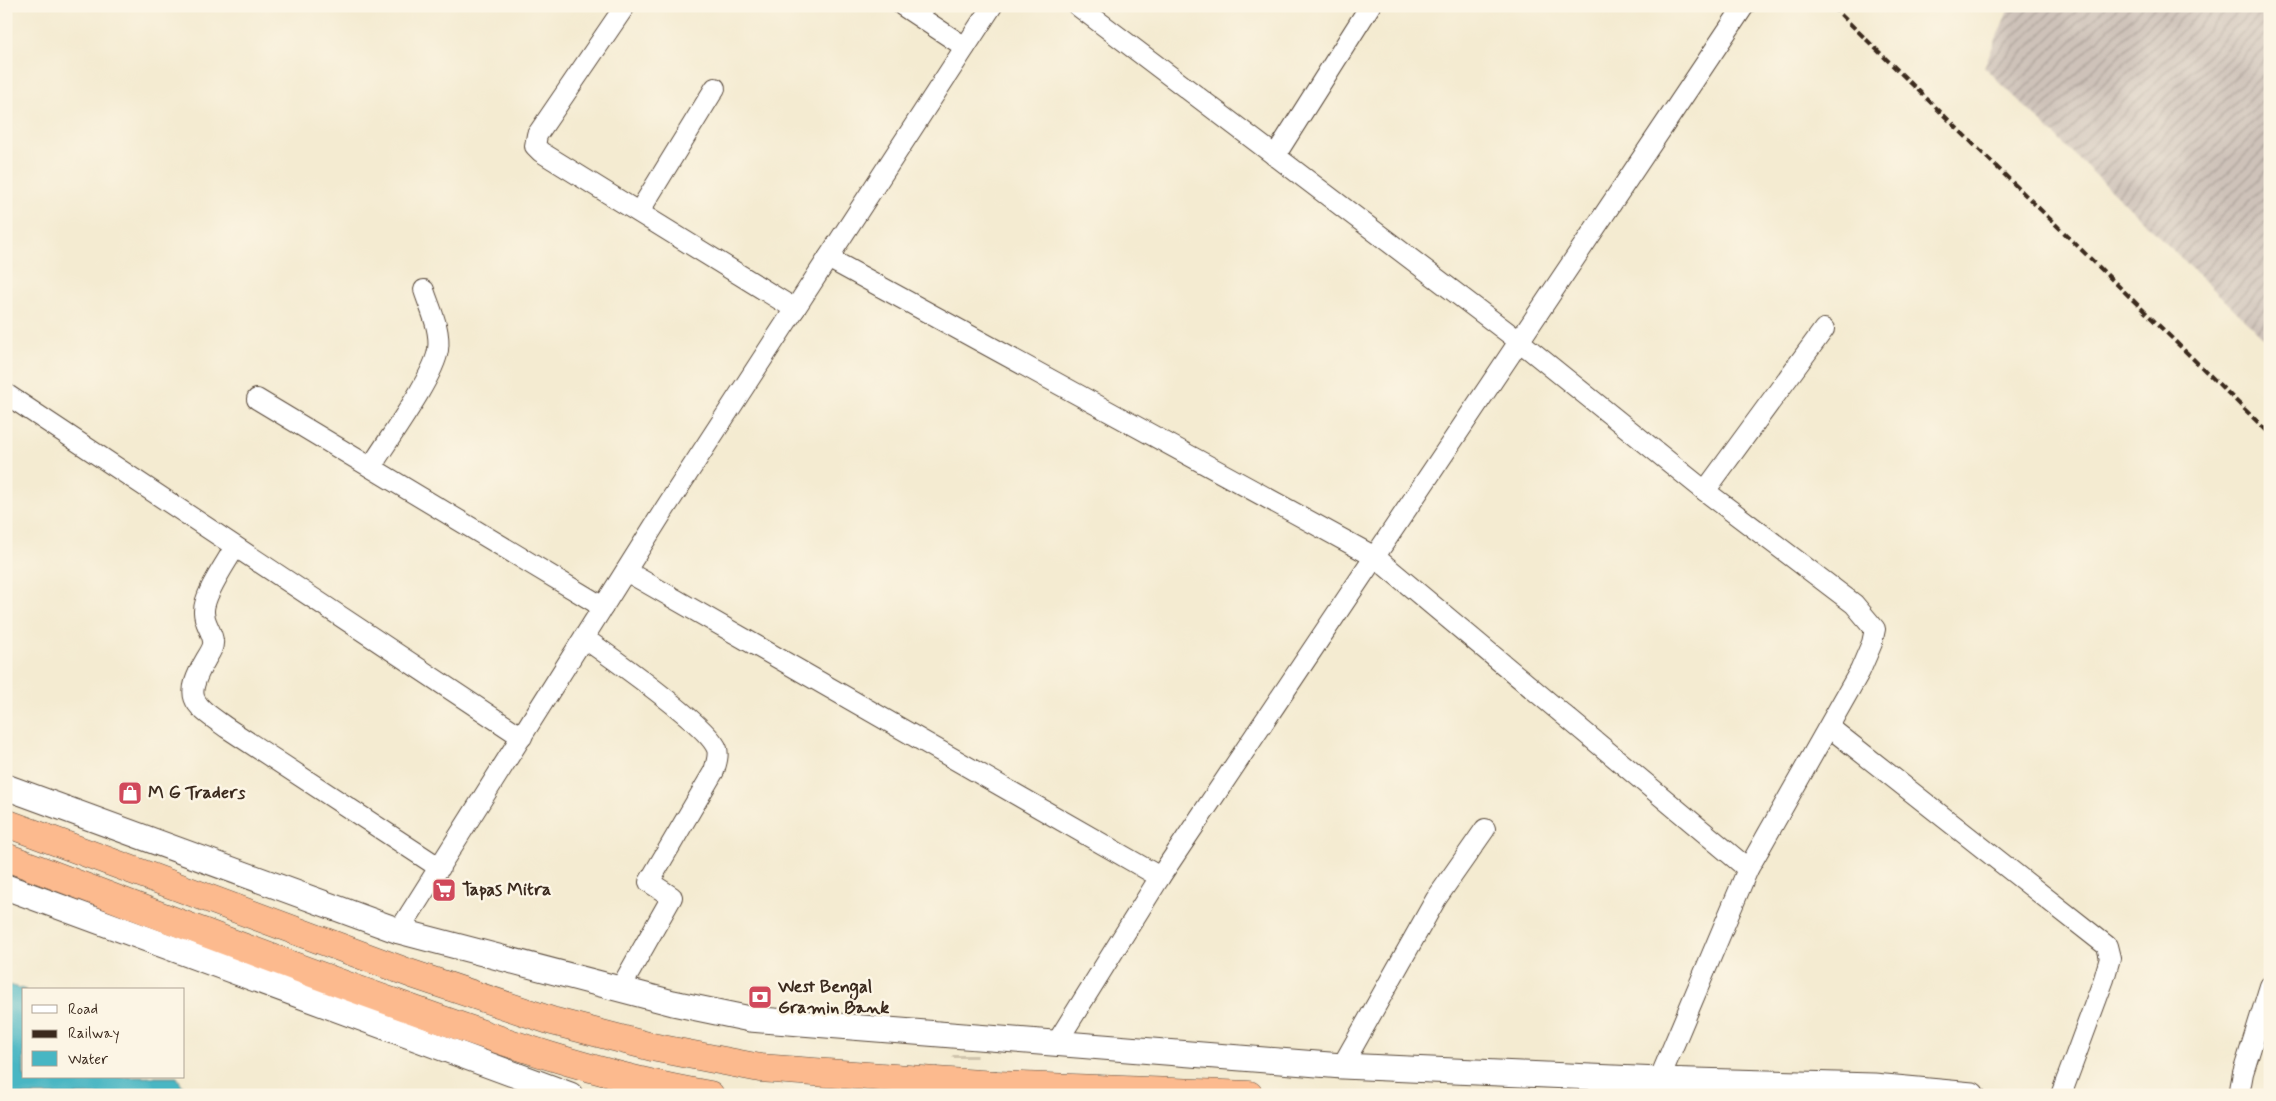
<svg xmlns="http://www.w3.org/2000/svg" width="2276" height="1101" viewBox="0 0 2276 1101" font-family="Mynerve,sans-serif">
  <defs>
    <pattern id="industrial-furrows" width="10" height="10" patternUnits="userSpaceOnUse" patternTransform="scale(1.25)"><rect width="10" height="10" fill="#cec2b9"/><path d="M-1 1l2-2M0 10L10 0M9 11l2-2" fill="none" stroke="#a89e96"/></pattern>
  </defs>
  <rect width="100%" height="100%" fill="#fcf5e5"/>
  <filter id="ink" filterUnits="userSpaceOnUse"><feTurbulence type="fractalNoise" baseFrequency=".02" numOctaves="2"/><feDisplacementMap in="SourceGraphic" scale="10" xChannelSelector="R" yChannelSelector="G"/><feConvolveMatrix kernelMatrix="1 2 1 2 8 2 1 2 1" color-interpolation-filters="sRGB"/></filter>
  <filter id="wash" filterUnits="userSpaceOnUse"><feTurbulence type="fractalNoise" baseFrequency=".0096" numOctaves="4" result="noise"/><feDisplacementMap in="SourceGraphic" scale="20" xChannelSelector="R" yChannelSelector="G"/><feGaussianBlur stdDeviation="1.12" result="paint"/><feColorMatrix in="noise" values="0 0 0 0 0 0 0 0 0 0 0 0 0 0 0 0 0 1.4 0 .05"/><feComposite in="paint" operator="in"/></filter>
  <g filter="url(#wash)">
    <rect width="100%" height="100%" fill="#f4ebd1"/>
    <polygon fill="url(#industrial-furrows)" points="2010,6 2270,6 2270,344 1984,67"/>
    <polygon fill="#48b6c3" stroke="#427070" points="6,984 26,990 24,990 24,1077 177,1077 188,1095 6,1095"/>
  </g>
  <g filter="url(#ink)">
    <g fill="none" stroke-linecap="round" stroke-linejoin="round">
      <polyline stroke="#cfc4ad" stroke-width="25" stroke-dasharray="25 12" stroke-linecap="butt" points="965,1095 965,1055"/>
      <g stroke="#574739" stroke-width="22">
        <g id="minor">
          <polyline points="625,6 537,135 535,146 541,152 795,309"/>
          <polyline points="903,6 965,47"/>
          <polyline points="1078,6 1519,341 1705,491 1854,604 1875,629 1872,643 1860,671 1748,869 1659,1080"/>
          <polyline points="1275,156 1370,6"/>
          <polyline points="639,212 715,88"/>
          <polyline points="828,258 1375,557 1748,869"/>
          <polyline points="6,394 522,737"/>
          <polyline points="257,399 603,607"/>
          <path d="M371,467c16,-26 63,-90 67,-117 3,-21 -8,-41 -14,-60"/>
          <polyline points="1705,491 1824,329"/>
          <path d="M235,547c-9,16 -32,48 -31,65 0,11 8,19 9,29 1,6 -4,13 -7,18 -23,40 -14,44 21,69l213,140"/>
          <polyline points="626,571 1160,877"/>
          <path d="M584,638c24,17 125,88 133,111 2,7 -1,15 -3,22l-65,111 23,15 -52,92"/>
          <polyline points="1829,727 2107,946 2110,958 2104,979 2061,1095"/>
          <polyline points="399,931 666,507 992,6"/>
          <polyline points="1057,1042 1160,877 1744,6"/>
          <polyline points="1342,1066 1436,899 1485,829"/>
          <polyline points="2239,1095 2243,1073 2270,986"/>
        </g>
      </g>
      <g stroke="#574739" stroke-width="27">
        <g id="tertiary">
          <polyline points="6,787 399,931 673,1003 750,1019 1342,1066 1659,1080 1874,1086 1972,1095"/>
          <polyline points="6,887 570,1095"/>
        </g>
      </g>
      <g stroke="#574739" stroke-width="29">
        <g id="trunk">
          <polyline points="6,823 412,974 552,1021 652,1047 760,1068 935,1081"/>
          <path d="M6,857c130,49 259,100 389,146 102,37 207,74 315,92"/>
          <polyline points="996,1085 1249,1095"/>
        </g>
      </g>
      <use href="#minor" stroke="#fff" stroke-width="20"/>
      <use href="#tertiary" stroke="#fff" stroke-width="25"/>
      <use href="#trunk" stroke="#fcba8e" stroke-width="28"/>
      <polyline stroke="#3b2a1e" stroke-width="4" stroke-dasharray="8 4" stroke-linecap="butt" points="1832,6 2270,434"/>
      <g stroke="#574739" stroke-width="29" stroke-linecap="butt">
        <polyline id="trunk-bridge" points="935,1081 996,1085"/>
      </g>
      <use href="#trunk-bridge" stroke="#fcba8e" stroke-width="28"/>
    </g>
  </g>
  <defs>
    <g id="shop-square" transform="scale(1.25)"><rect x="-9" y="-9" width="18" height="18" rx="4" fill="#d1495b" stroke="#fcf5e5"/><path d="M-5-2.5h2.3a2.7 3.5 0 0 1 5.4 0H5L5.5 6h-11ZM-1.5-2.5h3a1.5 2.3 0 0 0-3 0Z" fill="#fff"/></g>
    <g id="supermarket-square" transform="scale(1.25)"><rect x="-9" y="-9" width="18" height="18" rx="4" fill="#d1495b" stroke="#fcf5e5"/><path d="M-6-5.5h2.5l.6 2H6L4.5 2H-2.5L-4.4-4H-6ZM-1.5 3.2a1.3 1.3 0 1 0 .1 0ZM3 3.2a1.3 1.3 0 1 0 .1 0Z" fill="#fff"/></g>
    <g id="bank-square" transform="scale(1.25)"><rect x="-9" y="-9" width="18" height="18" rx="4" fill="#d1495b" stroke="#fcf5e5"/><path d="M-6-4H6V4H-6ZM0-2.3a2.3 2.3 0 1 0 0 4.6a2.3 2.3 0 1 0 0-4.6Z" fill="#fff"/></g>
  </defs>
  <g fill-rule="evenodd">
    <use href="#shop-square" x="130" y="793"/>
    <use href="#supermarket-square" x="444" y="890"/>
    <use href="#bank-square" x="760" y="997"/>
  </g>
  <g text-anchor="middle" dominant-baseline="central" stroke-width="5" stroke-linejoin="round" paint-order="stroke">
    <g font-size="18" font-weight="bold" fill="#3b2a1e" stroke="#fcf5e5" text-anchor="start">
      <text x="148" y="793">M G Traders</text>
      <text x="462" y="890">Tapas Mitra</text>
      <text x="778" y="987">West Bengal<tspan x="778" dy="21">Gramin Bank</tspan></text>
    </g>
  </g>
  <rect width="2276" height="1101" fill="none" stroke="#fcf5e5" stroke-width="25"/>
  <rect x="22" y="988" width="162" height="90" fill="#fcf5e5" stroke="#afa495"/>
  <rect x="32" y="1005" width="25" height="8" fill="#ffffff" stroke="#afa495"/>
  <text x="68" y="1014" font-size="15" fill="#3b2a1e">Road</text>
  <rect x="32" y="1030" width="25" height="8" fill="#3b2a1e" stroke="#afa495"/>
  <text x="68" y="1038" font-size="15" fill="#3b2a1e">Railway</text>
  <rect x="32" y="1051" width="25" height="15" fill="#48b6c3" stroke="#afa495"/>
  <text x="68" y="1064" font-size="15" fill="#3b2a1e">Water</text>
</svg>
